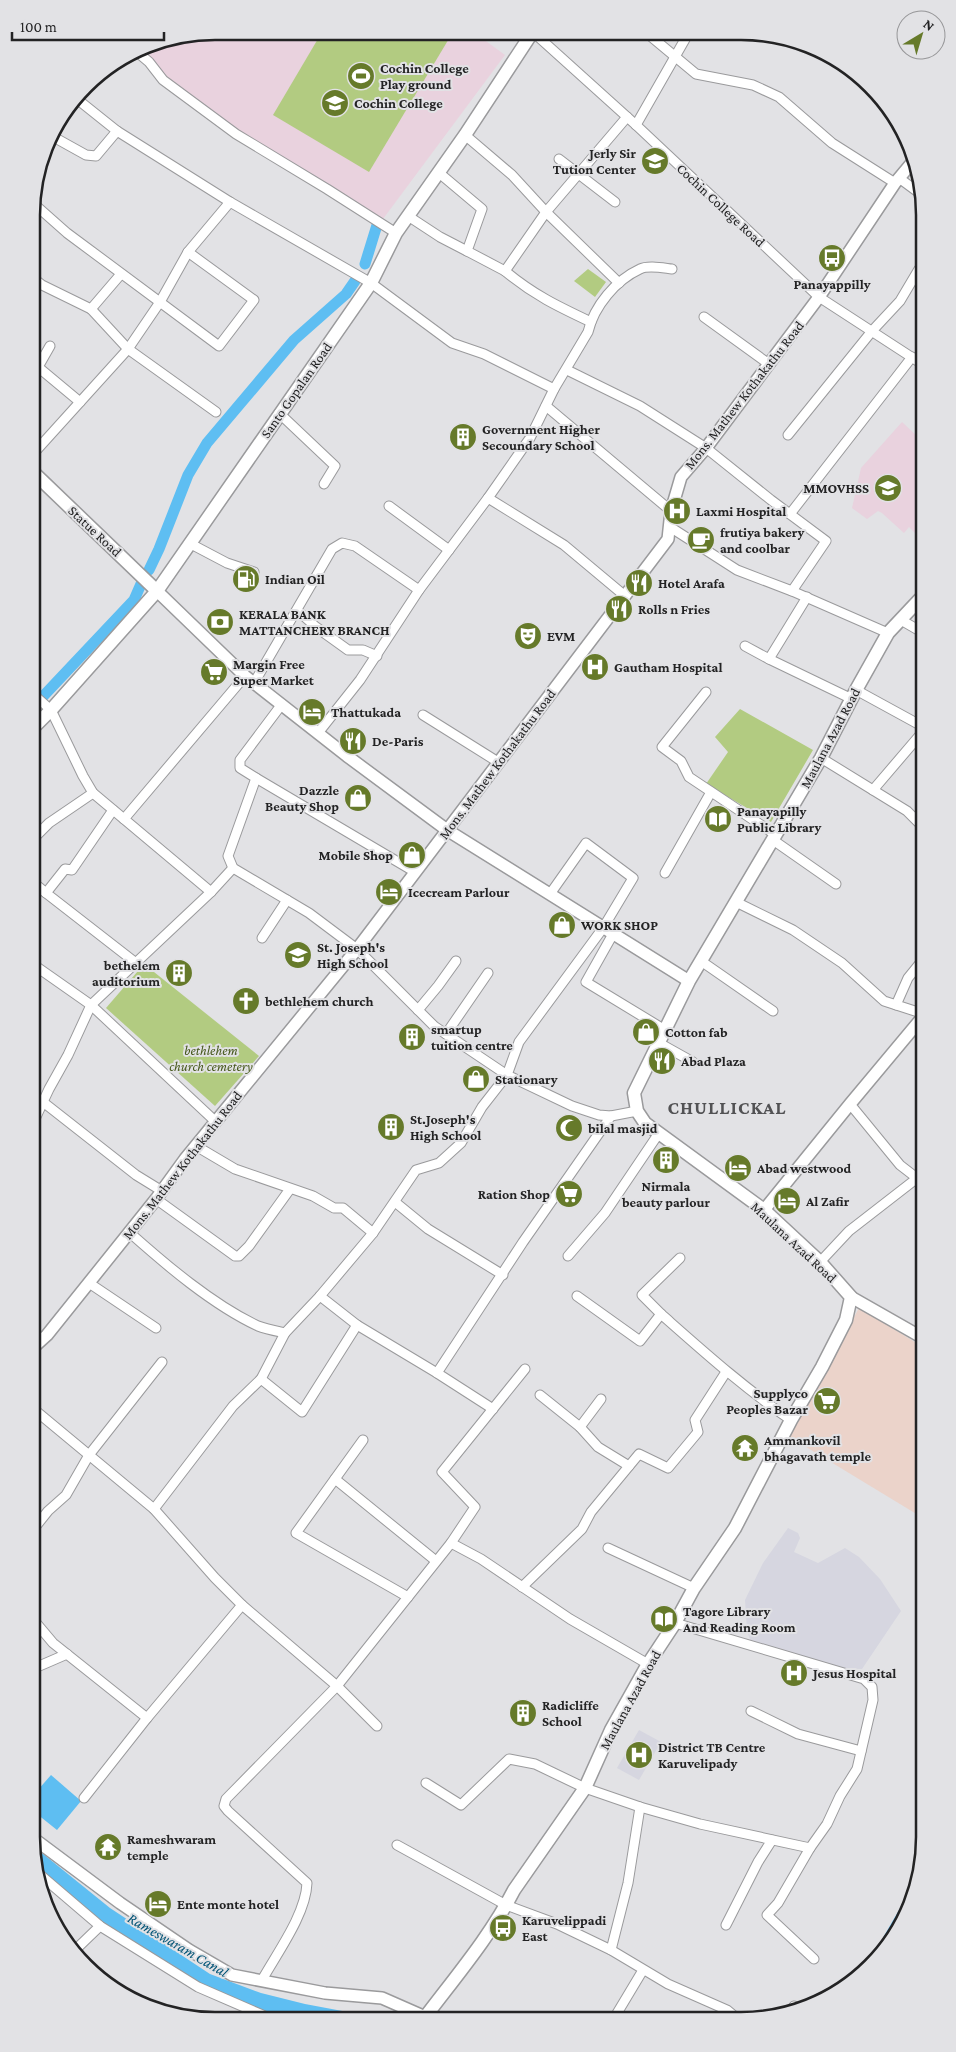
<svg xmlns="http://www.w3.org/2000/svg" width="956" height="2052" viewBox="0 0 956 2052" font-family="'Crimson Pro',serif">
  <rect width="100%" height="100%" fill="#e2e2e5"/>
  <g fill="#d6d6e0">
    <polygon points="788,1528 798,1533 800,1538 794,1552 818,1563 845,1548 859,1557 880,1579 901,1611 862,1669 832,1668 751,1642 747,1631 745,1600 763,1563"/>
    <polygon points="639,1730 661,1742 639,1780 617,1768"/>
  </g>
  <polygon fill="#ebd3ca" points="859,1308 923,1347 923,1518 788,1436"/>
  <g fill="#e9d2de">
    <polygon points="215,31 475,33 505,55 383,219 238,132 161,75 139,49 145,45"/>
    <polygon points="902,422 919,438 920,538 909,527 904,533 882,513 878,511 867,519 852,508 861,468"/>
  </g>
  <g fill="#b2cb81">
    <polygon points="322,32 442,33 450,37 369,172 273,115"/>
    <polygon points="588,269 606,282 595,297 574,281"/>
    <polygon points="740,709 813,750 771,822 706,784 728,752 715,737"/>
    <polygon points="144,964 259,1056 215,1106 106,1008"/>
  </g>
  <g fill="#5ebef2">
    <polygon points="51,1775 81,1801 57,1830 37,1814 37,1791"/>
    <polygon points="924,1813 924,1849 919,1872 917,1828"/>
    <polygon points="37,1849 110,1908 210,1974 261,1993 305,2004 369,2016 272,2017 245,2008 203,1986 101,1922 38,1869"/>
    <polygon points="918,1877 911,1907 887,1949 865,1969"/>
  </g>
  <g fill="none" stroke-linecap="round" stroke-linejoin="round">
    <g stroke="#5ebef2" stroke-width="11">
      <polyline points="365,264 377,225"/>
      <polyline points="149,570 159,549 188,475 207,443 294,340 346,294 355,281"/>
      <polyline points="33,707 134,600 141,584"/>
    </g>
    <g stroke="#9a9a9c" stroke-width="11">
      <g id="minor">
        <polyline points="534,33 636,125 819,297 919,362"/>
        <polyline points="648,34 696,74 753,85 779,97 832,143 895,183"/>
        <polyline points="136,51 149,62 163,80 236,134 327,189 396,233"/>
        <polyline points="77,99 117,131 230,202 371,283 452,343 484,354 554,389"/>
        <polyline points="636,125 688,34"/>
        <polyline points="50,135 86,155 96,156 117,131"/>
        <polyline points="465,135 512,175 546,212 619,283"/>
        <polyline points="559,159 615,202"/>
        <polyline points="438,172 482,209 467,251 505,271"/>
        <polyline points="899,178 918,192"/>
        <polyline points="32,202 67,233 219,346 254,300 188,252"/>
        <polyline points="408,216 440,237 467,251"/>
        <polyline points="32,277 42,285 91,309 121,274"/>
        <polyline points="91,309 128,349 216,412"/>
        <polyline points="704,317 769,364"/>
        <path d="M591,322c-34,-16 -57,-27 -86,-51l41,-59 81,-95"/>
        <polyline points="50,346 38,367 80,402"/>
        <polyline points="567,370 640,406 706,448 771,500 826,541 792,591"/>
        <polyline points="546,406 671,511"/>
        <polyline points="279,413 335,466 324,484"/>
        <polyline points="788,435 872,331 900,301 919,269"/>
        <polyline points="33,454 128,349 160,302 188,252 230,202"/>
        <polyline points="488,498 564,545 625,596"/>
        <polyline points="389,506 449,550"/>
        <polyline points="790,514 912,357"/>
        <polyline points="670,527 737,570 792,591 888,633"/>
        <polyline points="189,543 227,563 254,572"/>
        <polyline points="298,611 316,627 348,650 363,650 377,656"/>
        <polyline points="901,620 920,631"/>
        <polyline points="745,646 769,659 807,597"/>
        <polyline points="769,659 852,699"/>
        <polyline points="254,683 332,549 342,543 355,546 419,590"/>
        <polyline points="856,690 920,725"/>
        <polyline points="706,692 662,747 681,761 689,777 776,835"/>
        <polyline points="33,694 51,710 83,776 93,793 211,892"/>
        <polyline points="282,704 240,760 240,768 256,778 228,856 233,868 309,913 357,949 434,1026 507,1075 572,1106 599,1115 611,1116 637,1111"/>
        <polyline points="423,715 498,762"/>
        <path d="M318,733l42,-53 59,-90 69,-92 42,-60 24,-49 34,-57c6,-26 28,-52 52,-63 8,-4 23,-1 32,0"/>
        <polyline points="821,758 907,811 921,825"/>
        <polyline points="256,778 415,872"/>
        <polyline points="873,790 920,735"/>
        <polyline points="113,810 72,870 65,869 46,893 136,963"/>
        <polyline points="124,819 245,676"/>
        <polyline points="34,838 49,823 93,793"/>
        <polyline points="773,840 836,884"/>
        <polyline points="665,873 711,792"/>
        <polyline points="34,883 46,893"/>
        <polyline points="736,902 793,930 842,963 884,1001 921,1013"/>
        <polyline points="613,934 586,982 665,1030"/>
        <polyline points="262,938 287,900"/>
        <polyline points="701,961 773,1011"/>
        <polyline points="34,965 91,1005 216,1122"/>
        <polyline points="896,1005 908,978 921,962"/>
        <polyline points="418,1010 438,986 456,961"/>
        <polyline points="446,1034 488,973"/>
        <polyline points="659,1043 693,1062"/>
        <polyline points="43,1102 136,1175 162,1191"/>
        <polyline points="850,1104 900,1165 922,1182"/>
        <polyline points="35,1119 49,1089 68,1055 91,1005 211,892 233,868"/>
        <polyline points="196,1146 235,1169 313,1196 334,1208 343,1208 373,1233"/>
        <polyline points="156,1199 235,1256 239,1256 249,1246 290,1189"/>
        <polyline points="395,1202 428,1229 503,1275"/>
        <path d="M129,1232c37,33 84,73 129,94 8,3 18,5 27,7"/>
        <polyline points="568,1256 605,1213 659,1133"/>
        <polyline points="820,1262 849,1231 916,1179 922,1171"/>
        <polyline points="89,1283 156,1328"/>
        <polyline points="320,1296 357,1325 437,1373 493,1409"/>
        <path d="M577,1296l63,45 21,-27c42,37 83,74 130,106"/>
        <polyline points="661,1314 642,1295 680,1258"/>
        <polyline points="437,1373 523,1242 611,1116"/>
        <polyline points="261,1379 302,1412 357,1325"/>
        <polyline points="540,1395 580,1427 598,1447 629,1466"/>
        <polyline points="36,1411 154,1509 215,1578 242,1605 337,1686 377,1726"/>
        <polyline points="580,1427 601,1399"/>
        <polyline points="363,1440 296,1533 408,1597"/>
        <polyline points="335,1479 436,1561"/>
        <polyline points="154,1509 233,1406 261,1379 285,1333 320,1296 373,1233 416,1170 439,1163 461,1143 482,1107 507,1075 519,1042 603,928 633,878 586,843 550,894"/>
        <polyline points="36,1526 48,1511 66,1495 89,1455 162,1362"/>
        <polyline points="451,1543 481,1559 570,1619 648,1664"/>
        <polyline points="608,1548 694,1588"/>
        <polyline points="522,1587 582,1529 591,1512 639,1454 668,1468 698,1432 695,1420 726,1372"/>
        <polyline points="37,1624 53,1643 147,1718"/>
        <polyline points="37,1667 67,1654"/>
        <polyline points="751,1711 798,1734 861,1751"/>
        <polyline points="426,1783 461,1805 509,1759 535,1764 585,1788 640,1807 700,1824 810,1848 827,1824 840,1796 857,1769 873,1700 872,1687 864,1679 675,1623"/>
        <polyline points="84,1798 147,1718 242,1605"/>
        <polyline points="397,1845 506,1905 557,1924 611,1950 668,1984 727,2010 733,2015"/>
        <polyline points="810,1848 778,1903 767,1915 814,1959"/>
        <polyline points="38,1873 100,1926 198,1987 267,2017"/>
        <polyline points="726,1925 758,1862 772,1840"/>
        <polyline points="611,1950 628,1883 640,1807"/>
        <polyline points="73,1952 100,1926"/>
        <path d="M262,1980c15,-27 44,-66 45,-97l-79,-72 -4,-5 2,-7 111,-113 114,-143 24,-36 -33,-35 83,-103"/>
        <polyline points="788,2014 794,2006"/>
        <polyline points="616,2015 643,1970"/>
      </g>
    </g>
    <g stroke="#9a9a9c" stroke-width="14">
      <g id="tertiary">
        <polyline points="157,591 245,676 347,756 447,830 689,981"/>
        <polyline points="764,1210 850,1104 921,1019"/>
        <polyline points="851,1297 923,1338"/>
        <polyline points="36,1345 47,1335 156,1199 185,1159 357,949 668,539 671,511 681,477 706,448 819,297 895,183 915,159"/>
        <polyline points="37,1841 120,1903 189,1950 232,1975 325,1993 382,1998 423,2016"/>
      </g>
    </g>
    <g stroke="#9a9a9c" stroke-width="15">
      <g id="secondary">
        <polyline points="33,472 157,591"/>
        <polyline points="34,727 51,710 157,591 371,283 396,233 465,135 532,33"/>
        <path d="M426,2016c31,-41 65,-81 88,-126l71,-102 26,-58 37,-66 27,-41 19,-35 41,-60 56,-108 31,-53 24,-47 5,-23 -31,-35 -56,-52 -119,-87 -8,-12 -3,-18 55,-112 132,-223 35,-68 32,-57 32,-34"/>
      </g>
    </g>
    <use href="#minor" stroke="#fff" stroke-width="9"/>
    <use href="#tertiary" stroke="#fff" stroke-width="11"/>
    <use href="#secondary" stroke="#fff" stroke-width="12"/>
  </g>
  <defs>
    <g id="stadium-disc" transform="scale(1.4375)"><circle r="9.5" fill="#667a2a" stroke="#e2e2e5"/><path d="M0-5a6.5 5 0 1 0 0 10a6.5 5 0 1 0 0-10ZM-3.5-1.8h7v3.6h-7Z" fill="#fff"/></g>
    <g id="university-disc" transform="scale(1.4375)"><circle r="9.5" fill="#667a2a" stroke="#e2e2e5"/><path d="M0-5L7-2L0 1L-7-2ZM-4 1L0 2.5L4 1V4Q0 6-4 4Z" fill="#fff"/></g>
    <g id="school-disc" transform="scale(1.4375)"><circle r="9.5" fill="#667a2a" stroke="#e2e2e5"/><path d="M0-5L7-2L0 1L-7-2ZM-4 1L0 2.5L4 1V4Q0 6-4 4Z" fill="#fff"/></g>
    <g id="bus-disc" transform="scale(1.4375)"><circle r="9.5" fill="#667a2a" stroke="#e2e2e5"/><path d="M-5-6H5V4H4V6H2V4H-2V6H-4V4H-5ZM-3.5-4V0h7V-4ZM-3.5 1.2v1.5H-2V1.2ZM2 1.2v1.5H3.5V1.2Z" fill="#fff"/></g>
    <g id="building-disc" transform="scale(1.4375)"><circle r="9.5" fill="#667a2a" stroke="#e2e2e5"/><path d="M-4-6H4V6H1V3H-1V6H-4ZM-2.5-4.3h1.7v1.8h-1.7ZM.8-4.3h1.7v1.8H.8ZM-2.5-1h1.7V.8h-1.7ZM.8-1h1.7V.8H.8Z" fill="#fff"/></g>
    <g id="hospital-disc" transform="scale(1.4375)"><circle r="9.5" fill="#667a2a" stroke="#e2e2e5"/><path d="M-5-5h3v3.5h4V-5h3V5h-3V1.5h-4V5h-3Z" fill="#fff"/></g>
    <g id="cafe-disc" transform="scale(1.4375)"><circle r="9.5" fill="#667a2a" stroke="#e2e2e5"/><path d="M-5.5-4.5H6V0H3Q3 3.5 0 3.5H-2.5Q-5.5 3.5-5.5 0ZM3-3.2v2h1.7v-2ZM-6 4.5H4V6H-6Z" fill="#fff"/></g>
    <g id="fuel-disc" transform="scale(1.4375)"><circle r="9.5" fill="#667a2a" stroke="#e2e2e5"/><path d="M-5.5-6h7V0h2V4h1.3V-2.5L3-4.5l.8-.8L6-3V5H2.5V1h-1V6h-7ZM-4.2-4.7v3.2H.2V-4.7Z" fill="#fff"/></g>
    <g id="restaurant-disc" transform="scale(1.4375)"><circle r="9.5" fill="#667a2a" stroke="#e2e2e5"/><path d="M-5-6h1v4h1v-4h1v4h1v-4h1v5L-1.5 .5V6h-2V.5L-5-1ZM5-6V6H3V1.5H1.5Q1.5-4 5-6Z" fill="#fff"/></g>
    <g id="bank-disc" transform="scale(1.4375)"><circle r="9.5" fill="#667a2a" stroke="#e2e2e5"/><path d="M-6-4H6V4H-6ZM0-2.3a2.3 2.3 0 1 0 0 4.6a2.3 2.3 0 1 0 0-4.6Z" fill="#fff"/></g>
    <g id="theatre-disc" transform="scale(1.4375)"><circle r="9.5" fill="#667a2a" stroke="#e2e2e5"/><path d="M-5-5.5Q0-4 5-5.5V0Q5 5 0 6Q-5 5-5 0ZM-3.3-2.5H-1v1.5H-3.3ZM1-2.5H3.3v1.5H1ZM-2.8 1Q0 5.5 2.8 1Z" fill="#fff"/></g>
    <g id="supermarket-disc" transform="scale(1.4375)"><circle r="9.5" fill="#667a2a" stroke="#e2e2e5"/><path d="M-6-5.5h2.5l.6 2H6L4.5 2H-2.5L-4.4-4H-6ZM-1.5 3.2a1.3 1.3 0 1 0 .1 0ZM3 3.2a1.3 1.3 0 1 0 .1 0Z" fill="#fff"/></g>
    <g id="hotel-disc" transform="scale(1.4375)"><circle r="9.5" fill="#667a2a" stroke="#e2e2e5"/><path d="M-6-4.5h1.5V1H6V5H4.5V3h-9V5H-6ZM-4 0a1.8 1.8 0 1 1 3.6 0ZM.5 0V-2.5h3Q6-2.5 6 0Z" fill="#fff"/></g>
    <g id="shop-disc" transform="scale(1.4375)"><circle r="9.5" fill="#667a2a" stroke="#e2e2e5"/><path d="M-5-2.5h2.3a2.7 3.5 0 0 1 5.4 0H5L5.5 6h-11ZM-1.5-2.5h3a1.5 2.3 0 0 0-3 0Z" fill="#fff"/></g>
    <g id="library-disc" transform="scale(1.4375)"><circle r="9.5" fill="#667a2a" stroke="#e2e2e5"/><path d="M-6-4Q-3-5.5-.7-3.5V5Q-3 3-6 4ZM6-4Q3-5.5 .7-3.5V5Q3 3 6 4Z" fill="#fff"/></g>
    <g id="church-disc" transform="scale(1.4375)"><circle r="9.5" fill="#667a2a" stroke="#e2e2e5"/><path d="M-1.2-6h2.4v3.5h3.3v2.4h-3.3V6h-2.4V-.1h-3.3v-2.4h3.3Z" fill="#fff"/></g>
    <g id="mosque-disc" transform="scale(1.4375)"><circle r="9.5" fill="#667a2a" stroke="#e2e2e5"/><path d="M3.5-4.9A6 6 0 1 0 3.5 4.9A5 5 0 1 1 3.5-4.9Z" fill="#fff"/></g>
    <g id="temple-disc" transform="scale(1.4375)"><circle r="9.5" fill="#667a2a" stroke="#e2e2e5"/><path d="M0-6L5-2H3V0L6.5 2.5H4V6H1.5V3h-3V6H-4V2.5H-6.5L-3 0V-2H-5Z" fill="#fff"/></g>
  </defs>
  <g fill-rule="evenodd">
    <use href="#stadium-disc" x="361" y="76"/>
    <use href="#university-disc" x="335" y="103"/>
    <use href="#school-disc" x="655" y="161"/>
    <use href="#bus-disc" x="832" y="258"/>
    <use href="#building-disc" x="463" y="437"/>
    <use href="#school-disc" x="888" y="488"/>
    <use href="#hospital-disc" x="677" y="511"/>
    <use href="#cafe-disc" x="701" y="540"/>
    <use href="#fuel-disc" x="246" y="579"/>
    <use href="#restaurant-disc" x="639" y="583"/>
    <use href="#restaurant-disc" x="619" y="609"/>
    <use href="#bank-disc" x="220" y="622"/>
    <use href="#theatre-disc" x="528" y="636"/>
    <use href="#hospital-disc" x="595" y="667"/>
    <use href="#supermarket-disc" x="214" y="672"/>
    <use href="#hotel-disc" x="312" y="712"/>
    <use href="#restaurant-disc" x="353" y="741"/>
    <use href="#shop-disc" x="358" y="798"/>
    <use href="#library-disc" x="718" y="819"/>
    <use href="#shop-disc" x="412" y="855"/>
    <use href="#hotel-disc" x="389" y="892"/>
    <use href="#shop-disc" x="562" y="925"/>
    <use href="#school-disc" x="298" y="955"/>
    <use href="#building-disc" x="179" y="973"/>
    <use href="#church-disc" x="246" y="1001"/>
    <use href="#shop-disc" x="646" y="1032"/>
    <use href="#building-disc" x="412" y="1037"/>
    <use href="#restaurant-disc" x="662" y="1061"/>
    <use href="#shop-disc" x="476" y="1079"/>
    <use href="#building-disc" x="391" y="1127"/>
    <use href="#mosque-disc" x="569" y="1128"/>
    <use href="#building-disc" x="666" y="1160"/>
    <use href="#hotel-disc" x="738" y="1168"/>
    <use href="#supermarket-disc" x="569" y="1194"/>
    <use href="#hotel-disc" x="787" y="1201"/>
    <use href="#supermarket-disc" x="827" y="1401"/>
    <use href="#temple-disc" x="745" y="1448"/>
    <use href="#library-disc" x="664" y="1619"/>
    <use href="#hospital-disc" x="794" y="1673"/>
    <use href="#building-disc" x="523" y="1713"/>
    <use href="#hospital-disc" x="639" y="1755"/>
    <use href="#temple-disc" x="108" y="1847"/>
    <use href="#hotel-disc" x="158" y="1904"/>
    <use href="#bus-disc" x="503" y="1928"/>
  </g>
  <g text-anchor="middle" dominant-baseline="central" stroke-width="4" stroke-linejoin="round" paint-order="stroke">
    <g font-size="14" font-weight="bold" fill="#232324" stroke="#e2e2e5" text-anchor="start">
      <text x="380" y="68">Cochin College<tspan x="380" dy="16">Play ground</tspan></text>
      <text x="354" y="103">Cochin College</text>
      <text x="636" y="153" text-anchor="end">Jerly Sir<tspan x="636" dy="16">Tution Center</tspan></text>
      <text x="832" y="284" text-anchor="middle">Panayappilly</text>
      <text x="482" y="429">Government Higher<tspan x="482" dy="16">Secoundary School</tspan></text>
      <text x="869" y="488" text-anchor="end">MMOVHSS</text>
      <text x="696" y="511">Laxmi Hospital</text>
      <text x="720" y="532">frutiya bakery<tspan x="720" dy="16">and coolbar</tspan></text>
      <text x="265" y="579">Indian Oil</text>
      <text x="658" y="583">Hotel Arafa</text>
      <text x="638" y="609">Rolls n Fries</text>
      <text x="239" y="614">KERALA BANK<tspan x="239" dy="16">MATTANCHERY BRANCH</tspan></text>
      <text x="547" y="636">EVM</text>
      <text x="233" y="664">Margin Free<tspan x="233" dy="16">Super Market</tspan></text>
      <text x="614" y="667">Gautham Hospital</text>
      <text x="331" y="712">Thattukada</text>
      <text x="372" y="741">De-Paris</text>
      <text x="339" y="790" text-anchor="end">Dazzle<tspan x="339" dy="16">Beauty Shop</tspan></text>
      <text x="737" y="811">Panayapilly<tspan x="737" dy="16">Public Library</tspan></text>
      <text x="393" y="855" text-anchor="end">Mobile Shop</text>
      <text x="408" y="892">Icecream Parlour</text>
      <text x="581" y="925">WORK SHOP</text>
      <text x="317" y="947">St. Joseph's<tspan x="317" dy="16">High School</tspan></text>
      <text x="160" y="965" text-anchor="end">bethelem<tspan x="160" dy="16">auditorium</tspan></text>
      <text x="265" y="1001">bethlehem church</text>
      <text x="431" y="1029">smartup<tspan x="431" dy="16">tuition centre</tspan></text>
      <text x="665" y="1032">Cotton fab</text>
      <text x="681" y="1061">Abad Plaza</text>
      <text x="495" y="1079">Stationary</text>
      <text x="410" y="1119">St.Joseph's<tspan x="410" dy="16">High School</tspan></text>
      <text x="588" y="1128">bilal masjid</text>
      <text x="757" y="1168">Abad westwood</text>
      <text x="666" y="1186" text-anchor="middle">Nirmala<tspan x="666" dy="16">beauty parlour</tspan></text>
      <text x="550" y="1194" text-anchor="end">Ration Shop</text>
      <text x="806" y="1201">Al Zafir</text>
      <text x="808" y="1393" text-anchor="end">Supplyco<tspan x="808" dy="16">Peoples Bazar</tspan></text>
      <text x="764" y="1440">Ammankovil<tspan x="764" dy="16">bhagavath temple</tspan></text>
      <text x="683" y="1611">Tagore Library<tspan x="683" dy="16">And Reading Room</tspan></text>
      <text x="813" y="1673">Jesus Hospital</text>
      <text x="542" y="1705">Radicliffe<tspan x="542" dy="16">School</tspan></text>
      <text x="658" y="1747">District TB Centre<tspan x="658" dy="16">Karuvelipady</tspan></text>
      <text x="127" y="1839">Rameshwaram<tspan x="127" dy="16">temple</tspan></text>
      <text x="177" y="1904">Ente monte hotel</text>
      <text x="522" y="1920">Karuvelippadi<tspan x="522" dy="16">East</tspan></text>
    </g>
    <g font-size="14" fill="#232324" stroke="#e2e2e5">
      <text transform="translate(721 205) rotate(43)">Cochin College Road</text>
      <text transform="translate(296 390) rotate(-55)">Santo Gopalan Road</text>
      <text transform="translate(744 395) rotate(-52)">Mons. Mathew Kothakathu Road</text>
      <text transform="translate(95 531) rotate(43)">Statue Road</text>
      <text transform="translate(830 738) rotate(-62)">Maulana Azad Road</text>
      <text transform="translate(497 764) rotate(-53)">Mons. Mathew Kothakathu Road</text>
      <text transform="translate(182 1165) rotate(-52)">Mons. Mathew Kothakathu Road</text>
      <text transform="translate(794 1242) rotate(43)">Maulana Azad Road</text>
      <text transform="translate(630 1700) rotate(-61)">Maulana Azad Road</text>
    </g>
    <g font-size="14" font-style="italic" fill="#46581b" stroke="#e2e2e5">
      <text x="211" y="1050">bethlehem<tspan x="211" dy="16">church cemetery</tspan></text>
    </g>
    <g font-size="15" font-style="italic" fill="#005375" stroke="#e2e2e5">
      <text transform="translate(178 1945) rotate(30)">Rameswaram Canal</text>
    </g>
    <g font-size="19" font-weight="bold" letter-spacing="1" fill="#525254" stroke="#e2e2e5">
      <text x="727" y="1107">CHULLICKAL</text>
    </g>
  </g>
  <path d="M0 0H956V2052H0ZM215 40H741A175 175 0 0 1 916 215V1837A175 175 0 0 1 741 2012H215A175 175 0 0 1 40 1837V215A175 175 0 0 1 215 40Z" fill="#e2e2e5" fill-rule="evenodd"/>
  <path fill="none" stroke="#232324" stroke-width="2.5" d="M215 40H741A175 175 0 0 1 916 215V1837A175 175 0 0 1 741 2012H215A175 175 0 0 1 40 1837V215A175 175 0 0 1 215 40Z"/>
  <g transform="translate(921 35) rotate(38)"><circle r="24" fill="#e2e2e5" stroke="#969698"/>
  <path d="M0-4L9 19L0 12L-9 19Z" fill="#667a2a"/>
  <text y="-8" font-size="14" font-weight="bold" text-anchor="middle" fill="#232324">N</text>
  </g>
  <path d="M12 32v8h152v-8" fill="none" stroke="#232324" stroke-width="2.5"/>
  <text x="20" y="32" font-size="15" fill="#232324" stroke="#e2e2e5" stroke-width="4" paint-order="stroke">100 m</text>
</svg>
